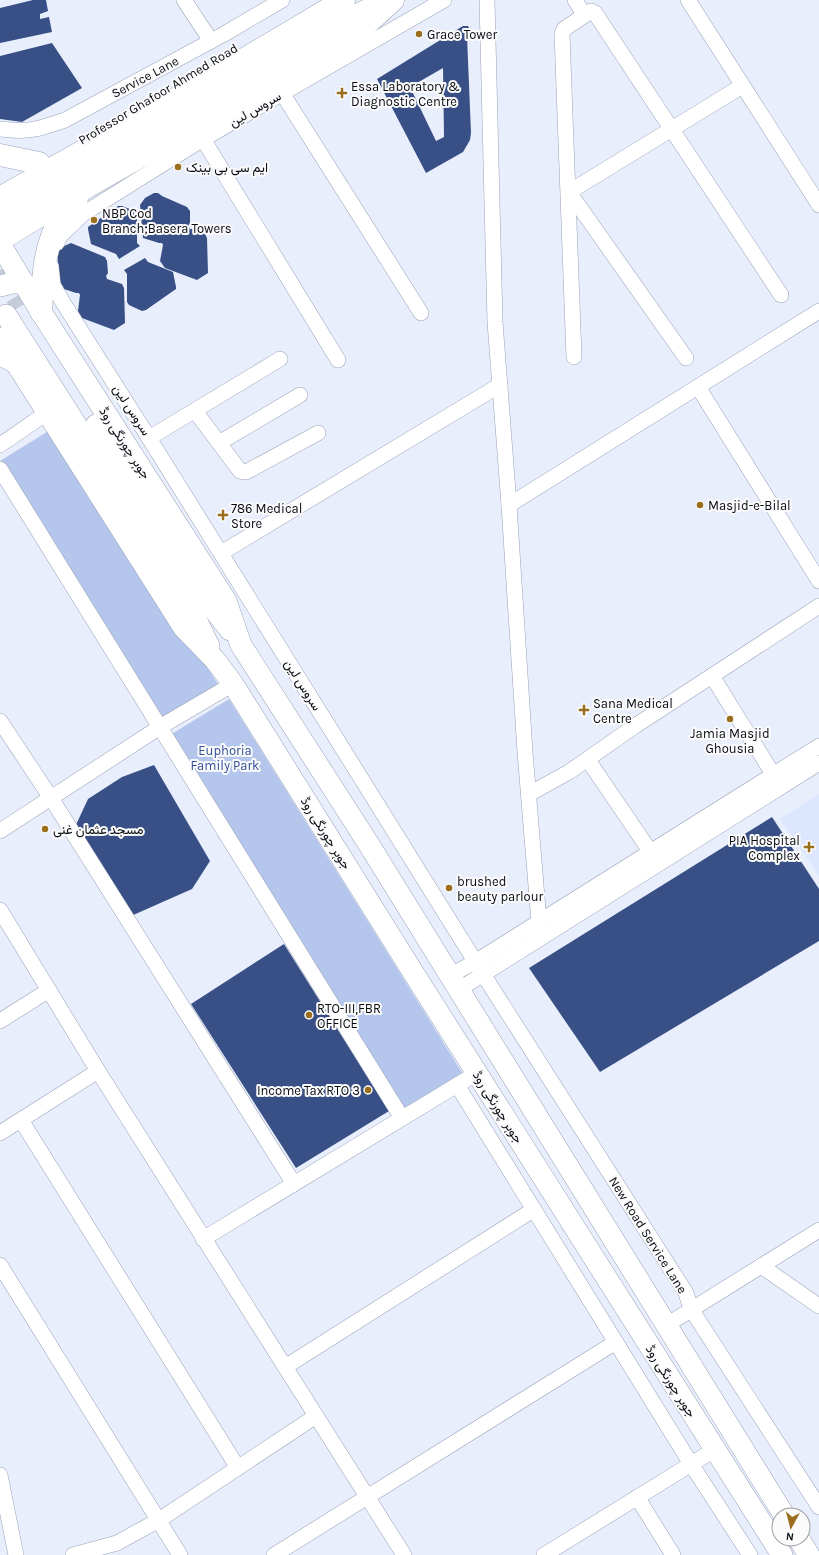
<svg xmlns="http://www.w3.org/2000/svg" width="819" height="1555" viewBox="0 0 819 1555" font-family="Karla,Vazirmatn,sans-serif">
  <rect width="100%" height="100%" fill="#e8eefc"/>
  <polygon fill="#dce7ff" points="819,794 819,876 780,819"/>
  <g fill="#b4c6ec">
    <polygon points="55,427 219,686 163,721 0,463 0,461"/>
    <polygon points="229,699 463,1074 405,1109 170,735"/>
  </g>
  <g fill="#385086" fill-rule="evenodd">
    <polygon points="33,0 46,0 48,11 40,14 40,19 49,17 52,32 0,43 0,8"/>
    <path d="M463,26h5l4,7 -2,3h-3l4,97 -1,7 -7,12 -37,21 -49,-94zM443,68l1,69 -8,4 -26,-54z"/>
    <polygon points="52,43 82,88 22,122 0,119 0,56"/>
    <polygon points="154,193 158,193 162,196 187,207 190,211 190,223 188,226 190,229 193,229 205,234 207,238 208,273 197,280 165,268 160,261 163,245 162,243 159,243 143,238 140,205 145,198"/>
    <polygon points="118,206 122,206 135,211 137,215 137,243 140,246 119,259 116,254 91,244 88,229 88,227"/>
    <polygon points="71,243 105,257 107,261 108,273 106,276 107,279 122,284 124,288 125,323 114,330 82,318 78,311 80,295 79,293 76,293 61,288 57,254 62,247"/>
    <polygon points="145,258 148,262 173,272 176,287 176,289 146,310 142,311 129,305 127,302 127,274 124,270"/>
    <polygon points="154,765 210,861 192,889 131,916 75,827 88,799 122,777"/>
    <polygon points="772,817 819,889 819,941 600,1072 529,968"/>
    <polygon points="284,944 389,1111 296,1168 191,1004"/>
  </g>
  <g fill="none" stroke-linecap="round" stroke-linejoin="round">
    <polyline stroke="#c6ccd9" stroke-width="21" stroke-dasharray="21 10" stroke-linecap="butt" points="0,270 21,306"/>
    <g stroke="#99a3b8" stroke-width="16">
      <g id="minor">
        <polyline points="184,0 211,41"/>
        <polyline points="487,0 495,322 509,505 525,752 539,922"/>
        <polyline points="575,0 584,15"/>
        <polyline points="688,0 819,205"/>
        <polyline points="282,93 421,313"/>
        <path d="M0,129c28,4 39,0 65,-9l161,-87 56,-33"/>
        <polyline points="203,139 338,360"/>
        <polyline points="57,243 61,235 83,214 203,139 444,0"/>
        <polyline points="51,266 53,285 62,301 149,438 483,974 686,1293 691,1309 819,1507"/>
        <polyline points="574,357 562,34 564,29 591,11 595,13 781,295"/>
        <polyline points="686,358 569,192 742,86"/>
        <polyline points="698,387 819,581"/>
        <polyline points="195,411 240,471 246,472 318,433"/>
        <polyline points="149,438 280,359"/>
        <polyline points="219,443 300,395"/>
        <polyline points="0,445 48,412"/>
        <polyline points="0,469 402,1118"/>
        <polyline points="509,505 819,311"/>
        <polyline points="221,553 500,385"/>
        <polyline points="712,676 773,774"/>
        <polyline points="0,721 51,798 294,1184"/>
        <polyline points="588,760 656,860"/>
        <polyline points="529,794 569,772 635,726 819,606"/>
        <polyline points="0,831 160,727 233,684"/>
        <polyline points="0,910 98,1071 404,1555"/>
        <polyline points="449,976 475,962 819,746"/>
        <polyline points="458,990 819,763"/>
        <polyline points="0,1021 49,990"/>
        <polyline points="457,1085 691,1464 750,1555"/>
        <polyline points="21,1120 238,1468"/>
        <polyline points="0,1133 98,1071"/>
        <polyline points="203,1239 477,1073"/>
        <polyline points="0,1265 180,1555"/>
        <polyline points="761,1266 819,1306"/>
        <polyline points="665,1326 819,1230"/>
        <polyline points="285,1367 533,1210"/>
        <polyline points="0,1475 16,1555"/>
        <polyline points="637,1497 673,1555"/>
        <polyline points="73,1555 117,1543 159,1520 316,1416"/>
        <polyline points="274,1555 616,1342"/>
        <polyline points="544,1555 714,1450"/>
      </g>
    </g>
    <g stroke="#99a3b8" stroke-width="22">
      <g id="secondary">
        <polyline points="0,244 41,312 226,601 241,645 368,843 784,1515"/>
        <polyline points="0,286 12,283 24,283"/>
        <polyline points="6,315 124,500 195,617 209,646"/>
        <polyline points="0,338 184,628 215,660 233,684 411,969 782,1555"/>
        <polyline points="96,425 212,607 230,630"/>
        <polyline points="799,1539 809,1555"/>
      </g>
    </g>
    <g stroke="#99a3b8" stroke-width="23">
      <g id="primary">
        <polyline points="0,155 39,163"/>
        <polyline points="0,198 214,77 344,0"/>
        <polyline points="0,217 349,19 376,6"/>
        <polyline points="0,240 87,187 357,33 393,0"/>
        <path d="M41,312c2,-32 2,-66 20,-94 5,-7 11,-13 16,-19"/>
        <polyline points="0,354 15,362"/>
      </g>
    </g>
    <use href="#minor" stroke="#fff" stroke-width="15"/>
    <use href="#secondary" stroke="#fff" stroke-width="21"/>
    <use href="#primary" stroke="#fff" stroke-width="22"/>
  </g>
  <g fill="#9a6e1c" stroke="#fbfbfb" stroke-width="1.5">
    <circle cx="419" cy="34" r="4"/>
    <path d="M340 87h4v4h4v4h-4v4h-4v-4h-4v-4h4z"/>
    <circle cx="178" cy="167" r="4"/>
    <circle cx="94" cy="220" r="4"/>
    <circle cx="700" cy="505" r="4"/>
    <path d="M221 509h4v4h4v4h-4v4h-4v-4h-4v-4h4z"/>
    <path d="M582 704h4v4h4v4h-4v4h-4v-4h-4v-4h4z"/>
    <circle cx="730" cy="719" r="4"/>
    <circle cx="45" cy="829" r="4"/>
    <path d="M807 841h4v4h4v4h-4v4h-4v-4h-4v-4h4z"/>
    <circle cx="449" cy="888" r="4"/>
    <circle cx="309" cy="1015" r="4"/>
    <circle cx="368" cy="1090" r="4"/>
  </g>
  <g text-anchor="middle" dominant-baseline="central" stroke-width="4" stroke-linejoin="round" paint-order="stroke">
    <g font-size="13" fill="#080b12" stroke="#fbfbfb" text-anchor="start">
      <text x="427" y="34">Grace Tower</text>
      <text x="351" y="86">Essa Laboratory &amp;<tspan x="351" dy="15">Diagnostic Centre</tspan></text>
      <text x="186" y="167">ایم سی بی بینک</text>
      <text x="102" y="213">NBP Cod<tspan x="102" dy="15">Branch;Basera Towers</tspan></text>
      <text x="708" y="505">Masjid-e-Bilal</text>
      <text x="231" y="508">786 Medical<tspan x="231" dy="15">Store</tspan></text>
      <text x="593" y="703">Sana Medical<tspan x="593" dy="15">Centre</tspan></text>
      <text x="730" y="733" text-anchor="middle">Jamia Masjid<tspan x="730" dy="15">Ghousia</tspan></text>
      <text x="53" y="829">مسجد عثمان غنی</text>
      <text x="800" y="840" text-anchor="end">PIA Hospital<tspan x="800" dy="15">Complex</tspan></text>
      <text x="457" y="881">brushed<tspan x="457" dy="15">beauty parlour</tspan></text>
      <text x="317" y="1008">RTO-III,FBR<tspan x="317" dy="15">OFFICE</tspan></text>
      <text x="360" y="1090" text-anchor="end">Income Tax RTO 3</text>
    </g>
    <g font-size="13" fill="#080b12" stroke="#fbfbfb">
      <text transform="translate(145 77) rotate(-28)">Service Lane</text>
      <text transform="translate(158 94) rotate(-31)">Professor Ghafoor Ahmed Road</text>
      <text transform="translate(255 109) rotate(-30)">سروس لین</text>
      <text transform="translate(132 410) rotate(57)">سروس لین</text>
      <text transform="translate(125 443) rotate(57)">جوہر چورنگی روڈ</text>
      <text transform="translate(303 685) rotate(58)">سروس لین</text>
      <text transform="translate(326 833) rotate(58)">جوہر چورنگی روڈ</text>
      <text transform="translate(498 1107) rotate(58)">جوہر چورنگی روڈ</text>
      <text transform="translate(648 1235) rotate(58)">New Road Service Lane</text>
      <text transform="translate(671 1381) rotate(58)">جوہر چورنگی روڈ</text>
    </g>
    <g font-size="13" fill="#304e97" stroke="#fbfbfb">
      <text x="225" y="750">Euphoria<tspan x="225" dy="15">Family Park</tspan></text>
    </g>
  </g>
  <g transform="translate(791 1527) rotate(187)"><circle r="19" fill="#fbfbfb" stroke="#9a9b9e"/>
  <path d="M0-3L7 15L0 10L-7 15Z" fill="#9a6e1c"/>
  <text y="-6" font-size="11" font-weight="bold" text-anchor="middle" fill="#080b12">N</text>
  </g>
</svg>
